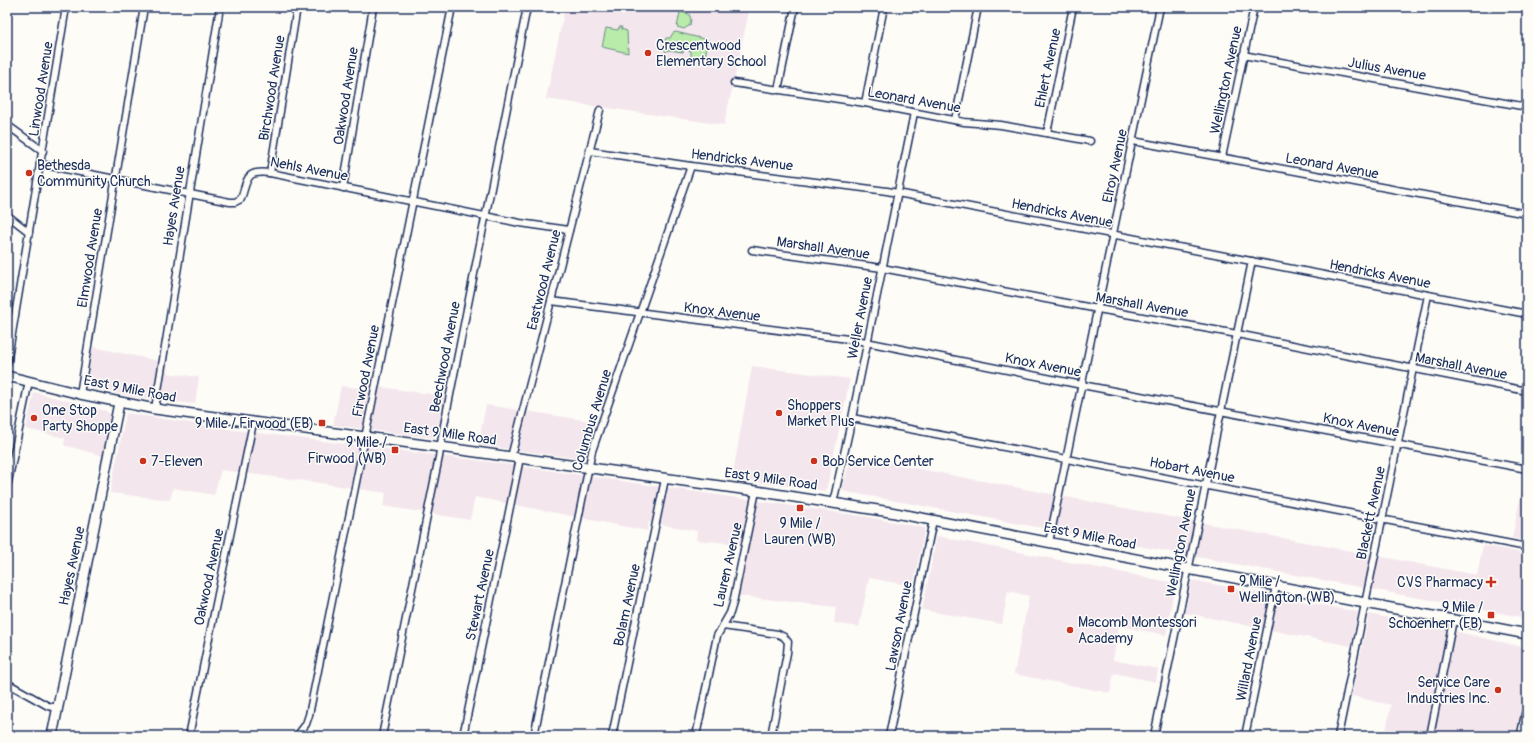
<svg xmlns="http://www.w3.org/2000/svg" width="1534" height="743" viewBox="0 0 1534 743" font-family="Pangolin,sans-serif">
  <rect width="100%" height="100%" fill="#fdfcf7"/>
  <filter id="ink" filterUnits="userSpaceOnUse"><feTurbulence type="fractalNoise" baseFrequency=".025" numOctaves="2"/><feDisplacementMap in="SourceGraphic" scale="8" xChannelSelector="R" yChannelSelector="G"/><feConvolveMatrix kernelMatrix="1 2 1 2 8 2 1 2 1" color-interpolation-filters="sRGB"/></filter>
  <g filter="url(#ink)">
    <g fill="#f4e6ed">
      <polygon points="565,7 750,7 724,125 546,99"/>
      <polygon points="93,347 168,363 167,373 199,377 195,404 140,398 96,389 87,383"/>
      <polygon points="752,366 850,379 826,491 732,479"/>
      <polygon points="341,386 368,389 380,387 445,396 437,432 434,438 333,425"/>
      <polygon points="34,392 106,411 111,415 103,456 64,445 65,438 26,429"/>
      <polygon points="486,405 597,422 583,459 478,445"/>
      <polygon points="126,413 228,429 498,463 868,517 925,528 913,586 869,578 859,627 834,623 836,607 739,596 749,545 696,540 697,531 649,522 647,531 475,497 470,520 383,506 386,493 313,482 221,470 214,495 173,488 170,500 110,493"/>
      <polygon points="851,456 1477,575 1483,545 1527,554 1527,618 842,491"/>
      <polygon points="1527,465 1527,541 1512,538"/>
      <polygon points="937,536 1175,583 1166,635 1119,626 1113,660 1158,669 1156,682 1114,673 1110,693 1014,674 1029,596 1008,591 1002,624 922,610"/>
      <polygon points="1192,580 1358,612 1351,646 1185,613"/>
      <polygon points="1369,614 1454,631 1527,648 1527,736 1385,736 1391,705 1352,696"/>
    </g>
    <g fill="#b9ebaa" stroke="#6a8d84">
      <polygon points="680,12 689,14 691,19 690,25 684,29 677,27"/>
      <polygon points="619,27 622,27 621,29 627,31 628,53 602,47 606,28 618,30"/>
      <polygon points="676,32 708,40 705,58 691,58 691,51 684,49 683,52 668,50 666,52 665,51 663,46 666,38 670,38 673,33"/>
    </g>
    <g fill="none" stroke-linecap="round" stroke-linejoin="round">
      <g stroke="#1b2f5e" stroke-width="9">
        <g id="street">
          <polyline points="1243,55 1527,107"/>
          <polyline points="734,83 865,103 964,122 1001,125 1090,141"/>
          <polyline points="778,90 795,7"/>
          <polyline points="865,103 884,7"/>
          <polyline points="955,120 978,7"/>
          <polyline points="7,125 43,151"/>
          <polyline points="1047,133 1073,7"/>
          <polyline points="1133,141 1527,214"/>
          <polyline points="590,151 691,166 887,191 1527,314"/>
          <polyline points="1222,157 1254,7"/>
          <path d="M40,164l190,38h5l6,-3c7,-20 4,-29 29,-26l250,50 49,7"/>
          <polyline points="270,173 297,7"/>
          <polyline points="343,188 373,7"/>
          <polyline points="7,215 29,232"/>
          <polyline points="752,250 882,268 1098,309 1237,334 1527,391"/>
          <polyline points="551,301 856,340 1082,385 1527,469"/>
          <polyline points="7,364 66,7"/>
          <polyline points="80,394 144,7"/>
          <polyline points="155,409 220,7"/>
          <polyline points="852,418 1527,547"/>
          <polyline points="511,457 600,110"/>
          <polyline points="7,487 29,381"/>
          <polyline points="833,503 852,418 914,113"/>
          <polyline points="1049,542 1160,7"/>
          <polyline points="723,626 778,634 784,637 788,642 787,653 771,736"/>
          <polyline points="7,683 48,706 57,708"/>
          <polyline points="189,736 253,423"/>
          <polyline points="297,736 306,724 309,715 452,7"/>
          <polyline points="382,736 439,457 443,430 527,7"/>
          <polyline points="463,736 520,458"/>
          <polyline points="534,736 592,451 691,166"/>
          <polyline points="612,736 665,479"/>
          <polyline points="696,736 717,636 730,613 733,603 756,491"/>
          <polyline points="889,736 933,520"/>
          <polyline points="1154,736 1252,261"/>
          <polyline points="1245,736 1276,586"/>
          <polyline points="1338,736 1428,295"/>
          <polyline points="1430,736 1453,620"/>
        </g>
      </g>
      <g stroke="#1b2f5e" stroke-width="12">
        <g id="secondary">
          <polyline points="7,376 80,394 155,409 440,447 756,491 890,512 1527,634"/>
          <polyline points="52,736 119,403"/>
          <polyline points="1522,736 1527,712"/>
        </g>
      </g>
      <use href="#street" stroke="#fdfcf7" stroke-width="6"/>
      <use href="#secondary" stroke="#fdfcf7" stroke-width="9"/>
    </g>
  </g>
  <g fill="#c8321e" stroke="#fdfcf7" stroke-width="1.5">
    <circle cx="648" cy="53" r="4"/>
    <circle cx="29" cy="173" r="4"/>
    <circle cx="779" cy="413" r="4"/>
    <circle cx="34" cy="418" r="4"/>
    <rect x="318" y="419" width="8" height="8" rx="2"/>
    <rect x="391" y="446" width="8" height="8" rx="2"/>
    <circle cx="143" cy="461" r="4"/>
    <circle cx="814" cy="461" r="4"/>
    <rect x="796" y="504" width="8" height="8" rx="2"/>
    <path d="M1489 576h4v4h4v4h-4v4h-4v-4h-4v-4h4z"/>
    <rect x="1227" y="585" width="8" height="8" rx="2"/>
    <rect x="1487" y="611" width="8" height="8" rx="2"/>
    <circle cx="1070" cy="630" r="4"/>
    <circle cx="1498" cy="690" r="4"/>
  </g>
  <g text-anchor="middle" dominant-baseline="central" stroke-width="3" stroke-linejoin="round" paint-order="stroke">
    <g font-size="14" fill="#1b2f5e" stroke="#fdfcf7" text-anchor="start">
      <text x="656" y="45">Crescentwood<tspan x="656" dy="16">Elementary School</tspan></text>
      <text x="37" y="165">Bethesda<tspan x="37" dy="16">Community Church</tspan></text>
      <text x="787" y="405">Shoppers<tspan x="787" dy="16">Market Plus</tspan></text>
      <text x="42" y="410">One Stop<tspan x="42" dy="16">Party Shoppe</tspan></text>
      <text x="314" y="423" text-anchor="end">9 Mile / Firwood (EB)</text>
      <text x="387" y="442" text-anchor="end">9 Mile /<tspan x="387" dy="16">Firwood (WB)</tspan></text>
      <text x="151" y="461">7-Eleven</text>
      <text x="822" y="461">Bob Service Center</text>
      <text x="800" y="523" text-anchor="middle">9 Mile /<tspan x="800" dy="16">Lauren (WB)</tspan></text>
      <text x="1239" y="581">9 Mile /<tspan x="1239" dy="16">Wellington (WB)</tspan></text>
      <text x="1483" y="582" text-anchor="end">CVS Pharmacy</text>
      <text x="1483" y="607" text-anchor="end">9 Mile /<tspan x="1483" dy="16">Schoenherr (EB)</tspan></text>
      <text x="1078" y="622">Macomb Montessori<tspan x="1078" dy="16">Academy</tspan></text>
      <text x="1490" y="682" text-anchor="end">Service Care<tspan x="1490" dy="16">Industries Inc.</tspan></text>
    </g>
    <g font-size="14" fill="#1b2f5e" stroke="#fdfcf7">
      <text transform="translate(1048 68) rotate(-78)">Ehlert Avenue</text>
      <text transform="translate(1387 69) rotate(10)">Julius Avenue</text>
      <text transform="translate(1226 80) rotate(-78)">Wellington Avenue</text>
      <text transform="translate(272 88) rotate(-81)">Birchwood Avenue</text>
      <text transform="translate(41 89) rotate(-81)">Linwood Avenue</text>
      <text transform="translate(346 96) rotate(-81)">Oakwood Avenue</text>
      <text transform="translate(914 100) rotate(10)">Leonard Avenue</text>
      <text transform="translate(742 160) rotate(7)">Hendricks Avenue</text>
      <text transform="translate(1115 166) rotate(-78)">Elroy Avenue</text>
      <text transform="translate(1332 166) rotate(10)">Leonard Avenue</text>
      <text transform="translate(309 169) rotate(11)">Nehls Avenue</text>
      <text transform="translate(174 206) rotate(-81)">Hayes Avenue</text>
      <text transform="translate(1062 213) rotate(11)">Hendricks Avenue</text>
      <text transform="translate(823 248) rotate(8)">Marshall Avenue</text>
      <text transform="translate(90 258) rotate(-81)">Elmwood Avenue</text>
      <text transform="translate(1380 274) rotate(11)">Hendricks Avenue</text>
      <text transform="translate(544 280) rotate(-76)">Eastwood Avenue</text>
      <text transform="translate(1142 305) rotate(10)">Marshall Avenue</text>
      <text transform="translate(722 312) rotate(7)">Knox Avenue</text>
      <text transform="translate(860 318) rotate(-79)">Weller Avenue</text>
      <text transform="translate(445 357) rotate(-79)">Beechwood Avenue</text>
      <text transform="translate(1043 365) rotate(11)">Knox Avenue</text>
      <text transform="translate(1461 366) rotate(11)">Marshall Avenue</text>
      <text transform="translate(366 371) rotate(-79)">Firwood Avenue</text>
      <text transform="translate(130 389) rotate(11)">East 9 Mile Road</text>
      <text transform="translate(592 420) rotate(-73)">Columbus Avenue</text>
      <text transform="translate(1361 425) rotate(11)">Knox Avenue</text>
      <text transform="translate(450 434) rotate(8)">East 9 Mile Road</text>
      <text transform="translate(1192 470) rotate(11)">Hobart Avenue</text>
      <text transform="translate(771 479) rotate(8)">East 9 Mile Road</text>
      <text transform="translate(1371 513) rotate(-78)">Blackett Avenue</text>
      <text transform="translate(1090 536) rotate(11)">East 9 Mile Road</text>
      <text transform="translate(1181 543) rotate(-79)">Wellington Avenue</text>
      <text transform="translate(728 565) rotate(-77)">Lauren Avenue</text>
      <text transform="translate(72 566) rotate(-78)">Hayes Avenue</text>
      <text transform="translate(209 577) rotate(-78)">Oakwood Avenue</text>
      <text transform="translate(480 595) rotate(-78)">Stewart Avenue</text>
      <text transform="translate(627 605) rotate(-78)">Bolam Avenue</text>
      <text transform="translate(899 626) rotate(-79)">Lawson Avenue</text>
      <text transform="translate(1249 659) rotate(-79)">Willard Avenue</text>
    </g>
  </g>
  <rect width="1534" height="743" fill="none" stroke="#fdfcf7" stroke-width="24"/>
  <rect x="12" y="12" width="1510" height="719" fill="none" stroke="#1b2f5e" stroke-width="1.5" filter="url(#ink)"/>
</svg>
